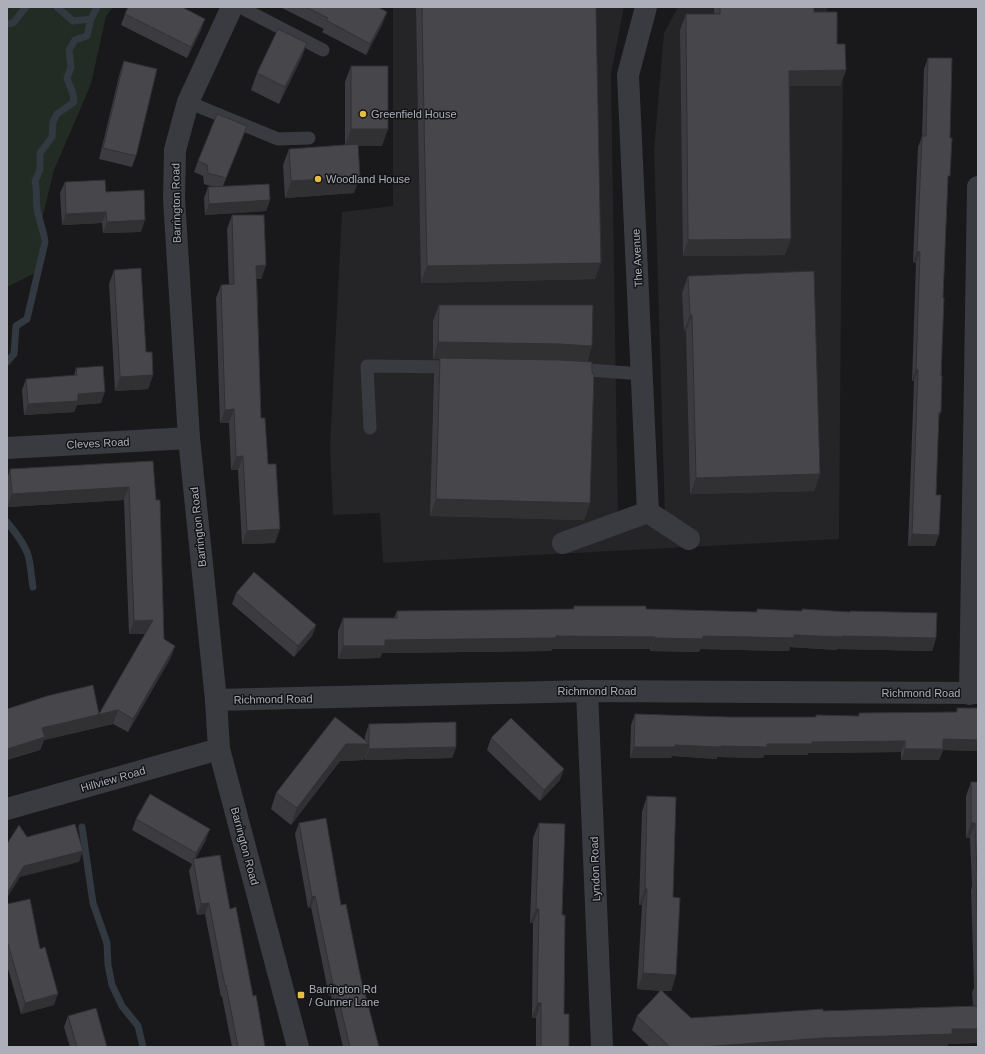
<svg xmlns="http://www.w3.org/2000/svg" width="985" height="1054" viewBox="0 0 985 1054" font-family="Arial,sans-serif">
  <rect width="100%" height="100%" fill="#19191b"/>
  <polygon fill="#252528" points="393,7 624,7 611,74 618,523 665,518 654,150 664,33 678,7 827,7 827,17 838,15 837,55 843,61 839,539 383,563 380,513 333,515 330,447 342,212 393,206"/>
  <polygon fill="#232b25" points="7,7 113,7 106,16 91,84 54,170 41,223 41,270 7,287"/>
  <g fill="none" stroke-linecap="round" stroke-linejoin="round">
    <g stroke="#323940" stroke-width="7">
      <polyline points="57,7 73,21 91,19"/>
      <polyline points="7,24 13,23 26,7"/>
      <path d="M7,362l7,-8 2,-28 11,-7 18,-77c-1,-10 -5,-19 -7,-29 -3,-11 0,-20 -3,-32l5,-11v-17l12,-16 1,-15 4,-8 17,-12 -1,-8 -6,-16 4,-11 -2,-17 6,-10 12,-4 4,-17 6,-12"/>
      <path d="M7,522c8,10 17,21 21,33 3,10 3,21 5,32"/>
      <polyline points="82,827 93,903 107,943 108,965 112,985 122,1006 138,1026 143,1047"/>
    </g>
    <g stroke="#3a3b40" stroke-width="13">
      <polyline points="240,7 323,50"/>
      <polyline points="188,102 278,139 309,138"/>
      <polyline points="576,369 642,374"/>
      <polyline points="370,428 367,366 454,367"/>
    </g>
    <g stroke="#3a3b40" stroke-width="22">
      <polyline points="232,7 188,102 175,150 174,199 189,438 216,700 219,749 298,1047"/>
      <polyline points="646,7 628,75 648,512"/>
      <polyline points="7,448 189,438"/>
      <polyline points="563,543 648,512 689,539"/>
      <polyline points="587,691 602,1047"/>
      <polyline points="970,694 978,187"/>
      <polyline points="216,700 587,691 978,693"/>
      <polyline points="7,809 219,749"/>
    </g>
  </g>
  <g fill="#3c3c40">
    <polygon points="280,7 378,7 383,23 366,55 322,32 324,29"/>
    <polygon points="416,7 596,7 595,279 421,283"/>
    <polygon points="714,7 814,7 814,12 837,44 846,70 840,86 789,86 785,255 683,256 680,30 686,14 714,14"/>
    <polygon points="125,14 201,30 187,58 121,25"/>
    <polygon points="307,43 301,59 279,104 251,90 257,73"/>
    <polygon points="928,58 948,182 943,298 941,412 939,416 936,495 935,546 908,546 914,381 912,381 916,263 913,262 918,147 922,137 924,69"/>
    <polygon points="124,61 136,156 132,167 99,159 120,72"/>
    <polygon points="351,66 382,146 358,146 354,193 285,198 283,165 289,149 345,145 345,82"/>
    <polygon points="247,126 223,186 270,200 266,211 205,215 204,198 208,187 214,187 204,184 203,176 194,172 198,161"/>
    <polygon points="65,182 106,192 141,232 103,233 102,223 62,225 60,193"/>
    <polygon points="232,215 266,265 261,279 257,279 261,418 268,464 275,543 242,544 238,470 231,470 229,423 220,423 216,298 221,285 229,284 227,229"/>
    <polygon points="114,270 146,352 153,375 148,389 115,391 109,284"/>
    <polygon points="688,276 820,474 814,491 690,494 686,331 684,331 682,293"/>
    <polygon points="439,305 592,346 587,362 590,503 584,520 430,516 434,375 440,359 433,359 433,321"/>
    <polygon points="76,368 101,403 77,405 74,412 24,415 22,390 26,379 74,376"/>
    <polygon points="153,461 164,639 175,646 170,659 128,732 113,724 44,740 40,750 7,760 7,709 99,714 146,634 129,634 124,500 7,507 7,479 10,469"/>
    <polygon points="236,593 316,625 312,636 294,657 232,604"/>
    <polygon points="574,606 646,609 756,612 757,609 802,611 802,609 849,612 850,611 936,638 932,651 837,649 837,650 790,647 789,651 700,649 699,652 650,651 650,649 552,649 551,651 382,653 380,658 338,659 338,631 343,618 394,618 397,611 573,609"/>
    <polygon points="957,708 978,708 978,751 943,750 939,760 901,760 901,752 808,753 808,755 764,755 763,758 717,757 717,759 672,756 671,758 630,758 631,725 635,714 727,717 816,717 816,715 858,716 859,713 956,712"/>
    <polygon points="369,724 456,747 452,758 365,760 365,756 364,760 340,761 291,825 271,809 276,793 365,740 365,736"/>
    <polygon points="491,738 560,780 540,801 487,750"/>
    <polygon points="971,782 978,782 978,1043 948,1044 947,1047 650,1047 632,1030 637,1016 661,991 637,989 642,905 639,905 642,812 647,796 673,897 676,975 671,991 662,991 691,1018 823,1011 973,1006 972,992 974,988 971,890 972,886 970,838 966,838 966,796"/>
    <polygon points="136,819 206,840 195,859 230,909 253,996 265,1047 232,1047 222,996 221,997 205,914 197,915 189,871 192,864 132,830"/>
    <polygon points="299,823 341,905 363,989 379,1047 343,1047 331,995 329,996 311,907 308,908 295,834"/>
    <polygon points="539,823 562,915 564,1014 569,1047 536,1047 536,1018 532,1018 533,923 530,923 533,838"/>
    <polygon points="7,904 40,949 54,1005 21,1014 7,965"/>
    <polygon points="68,1016 107,1047 70,1047 64,1027"/>
  </g>
  <g fill="#313134">
    <polygon points="387,12 383,23 366,55 370,44"/>
    <polygon points="205,19 201,30 187,58 191,47"/>
    <polygon points="307,43 301,59 279,104 285,87"/>
    <polygon points="846,70 840,86 783,86 789,71"/>
    <polygon points="247,126 243,137 222,189 226,178"/>
    <polygon points="351,129 388,129 382,146 345,146"/>
    <polygon points="360,177 354,193 285,198 291,181"/>
    <polygon points="270,200 266,211 205,215 209,204"/>
    <polygon points="106,212 102,223 62,225 66,214"/>
    <polygon points="145,220 141,232 103,233 107,222"/>
    <polygon points="791,239 785,255 683,256 688,240"/>
    <polygon points="917,251 920,252 916,263 913,262"/>
    <polygon points="601,263 595,279 421,283 427,266"/>
    <polygon points="266,265 261,279 251,279 256,266"/>
    <polygon points="690,315 692,315 686,331 684,331"/>
    <polygon points="438,342 560,344 592,346 586,362 554,360 433,359"/>
    <polygon points="916,370 918,370 914,381 912,381"/>
    <polygon points="153,375 148,389 115,391 120,377"/>
    <polygon points="105,392 101,403 77,405 74,412 24,415 28,404 78,394"/>
    <polygon points="234,409 229,423 220,423 225,410"/>
    <polygon points="243,456 238,470 231,470 236,457"/>
    <polygon points="820,474 814,491 690,494 696,478"/>
    <polygon points="129,487 124,500 7,507 12,494"/>
    <polygon points="436,499 590,503 584,520 430,516"/>
    <polygon points="280,529 275,543 242,544 247,531"/>
    <polygon points="912,534 939,535 935,546 908,546"/>
    <polygon points="153,620 148,634 129,634 134,621"/>
    <polygon points="316,625 312,636 294,657 298,646"/>
    <polygon points="794,635 936,638 932,651 837,649 837,650 790,647 789,651 700,649 699,652 650,651 655,638 703,636"/>
    <polygon points="556,636 655,637 650,649 552,649 551,651 382,653 380,658 338,659 343,646 385,640"/>
    <polygon points="175,646 170,659 128,732 133,719"/>
    <polygon points="118,710 113,724 44,740 40,750 7,760 7,749 42,728"/>
    <polygon points="943,739 978,740 978,751 943,750 939,760 901,760 905,749"/>
    <polygon points="905,741 901,752 808,753 808,755 764,755 763,758 717,757 717,759 672,756 671,758 630,758 634,747 675,745 721,746 812,742"/>
    <polygon points="346,744 370,744 364,760 340,761 291,825 297,808"/>
    <polygon points="456,747 452,758 365,760 369,749"/>
    <polygon points="564,769 560,780 540,801 544,790"/>
    <polygon points="971,823 975,823 970,838 966,838"/>
    <polygon points="210,829 206,840 194,862 196,853"/>
    <polygon points="83,851 79,862 20,877 7,898 7,893 24,866"/>
    <polygon points="645,889 647,889 642,905 639,905"/>
    <polygon points="315,896 311,907 308,908 312,897"/>
    <polygon points="209,903 205,914 197,915 201,904"/>
    <polygon points="536,909 539,909 533,923 530,923"/>
    <polygon points="643,973 676,975 671,991 637,989"/>
    <polygon points="335,984 331,995 329,996 333,985"/>
    <polygon points="58,994 54,1005 21,1014 25,1003"/>
    <polygon points="537,1003 541,1003 536,1018 532,1018"/>
    <polygon points="952,1029 978,1029 978,1043 948,1044 947,1047 702,1047 824,1038"/>
  </g>
  <g fill="#46464b" stroke="#313134">
    <polygon points="128,7 182,7 205,19 191,47 125,14"/>
    <polygon points="306,7 378,7 387,12 370,44 326,20 328,18"/>
    <polygon points="422,7 596,7 601,263 427,266 423,66 424,66 423,65"/>
    <polygon points="720,7 814,7 814,12 837,12 837,44 845,44 846,70 789,71 791,239 688,240 686,14 720,14"/>
    <polygon points="278,29 307,43 285,87 257,73"/>
    <polygon points="928,58 952,58 950,138 952,138 950,176 948,176 943,298 944,298 941,376 942,376 941,412 939,412 936,495 941,495 939,535 912,534 918,370 916,370 920,252 917,251 922,136 926,136"/>
    <polygon points="124,61 157,69 136,156 103,148"/>
    <rect x="351" y="66" width="37" height="63"/>
    <polygon points="217,114 247,126 226,178 208,173 207,165 198,161"/>
    <polygon points="358,144 360,177 291,181 289,149"/>
    <polygon points="105,180 106,192 144,190 145,220 107,222 106,212 66,214 65,182"/>
    <polygon points="269,184 270,200 209,204 208,187"/>
    <polygon points="232,215 264,215 266,265 256,266 261,418 265,418 268,464 276,464 280,529 247,531 243,456 236,457 234,409 225,410 221,285 234,284"/>
    <polygon points="141,268 146,352 152,352 153,375 120,377 114,270"/>
    <polygon points="814,271 820,474 696,478 692,315 690,315 688,276"/>
    <polygon points="439,305 593,305 592,346 560,344 438,342"/>
    <polygon points="440,358 560,360 592,362 592,373 594,373 590,503 436,499"/>
    <polygon points="103,366 105,392 78,394 78,401 28,404 26,379 77,375 76,368"/>
    <polygon points="153,461 156,500 160,500 164,639 175,646 133,719 118,710 42,728 45,737 7,749 7,709 47,696 93,685 99,714 153,620 134,621 129,487 12,494 10,469"/>
    <polygon points="254,572 316,625 298,646 236,593"/>
    <polygon points="574,606 646,606 646,609 757,612 757,609 802,611 802,609 850,612 850,611 937,613 936,638 842,636 842,637 794,635 794,638 703,636 703,639 655,638 655,637 556,636 556,638 385,640 385,646 343,646 343,618 397,618 397,611 574,609"/>
    <polygon points="957,708 978,708 978,740 943,739 943,749 905,749 905,741 812,742 812,744 767,744 767,747 721,746 721,747 675,745 675,747 634,747 635,714 727,717 816,717 816,715 859,716 859,713 957,712"/>
    <polygon points="335,717 370,744 346,744 297,808 276,793"/>
    <polygon points="511,718 564,769 544,790 491,738"/>
    <polygon points="456,722 456,747 369,749 369,724"/>
    <polygon points="971,782 978,782 978,942 976,876 977,875 975,823 971,823"/>
    <polygon points="150,794 210,829 196,853 136,819"/>
    <polygon points="647,796 676,797 673,897 680,898 676,975 643,973 647,889 645,889"/>
    <polygon points="326,818 341,905 346,904 363,989 364,989 379,1047 350,1047 335,984 333,985 315,896 312,897 299,823"/>
    <polygon points="539,823 565,824 562,915 565,915 564,1014 569,1014 569,1047 541,1047 541,1003 537,1003 539,909 536,909"/>
    <polygon points="75,824 83,851 24,866 7,893 7,844 19,825 27,837"/>
    <polygon points="220,855 230,909 236,907 253,996 256,995 265,1047 238,1047 226,985 225,986 209,903 201,904 193,859"/>
    <polygon points="30,899 40,949 45,947 58,994 25,1003 8,944 7,944 7,904"/>
    <polygon points="977,978 978,978 978,997"/>
    <polygon points="661,990 691,1018 823,1009 823,1011 978,1006 978,1029 952,1029 952,1034 824,1038 702,1047 670,1047 637,1016"/>
    <polygon points="96,1008 107,1047 77,1047 68,1016"/>
  </g>
  <g fill="#e6bb46" stroke="#141416" stroke-width="1.5">
    <circle cx="363" cy="114" r="4"/>
    <circle cx="318" cy="179" r="4"/>
    <rect x="297" y="991" width="8" height="8" rx="2"/>
  </g>
  <g text-anchor="middle" dominant-baseline="central" stroke-width="3" stroke-linejoin="round" paint-order="stroke">
    <g font-size="11" fill="#acafba" stroke="#141416" text-anchor="start">
      <text x="371" y="114">Greenfield House</text>
      <text x="326" y="179">Woodland House</text>
      <text x="309" y="989">Barrington Rd<tspan x="309" dy="13">/ Gunner Lane</tspan></text>
    </g>
    <g font-size="11" fill="#acafba" stroke="#141416">
      <text transform="translate(176 203) rotate(-91)">Barrington Road</text>
      <text transform="translate(637 258) rotate(-93)">The Avenue</text>
      <text transform="translate(98 443) rotate(-3)">Cleves Road</text>
      <text transform="translate(198 527) rotate(-96)">Barrington Road</text>
      <text x="597" y="691">Richmond Road</text>
      <text x="921" y="693">Richmond Road</text>
      <text transform="translate(273 699) rotate(-1)">Richmond Road</text>
      <text transform="translate(113 779) rotate(-16)">Hillview Road</text>
      <text transform="translate(245 846) rotate(75)">Barrington Road</text>
      <text transform="translate(595 869) rotate(-92)">Lyndon Road</text>
    </g>
  </g>
  <rect width="985" height="1054" fill="none" stroke="#acafba" stroke-width="16"/>
</svg>
